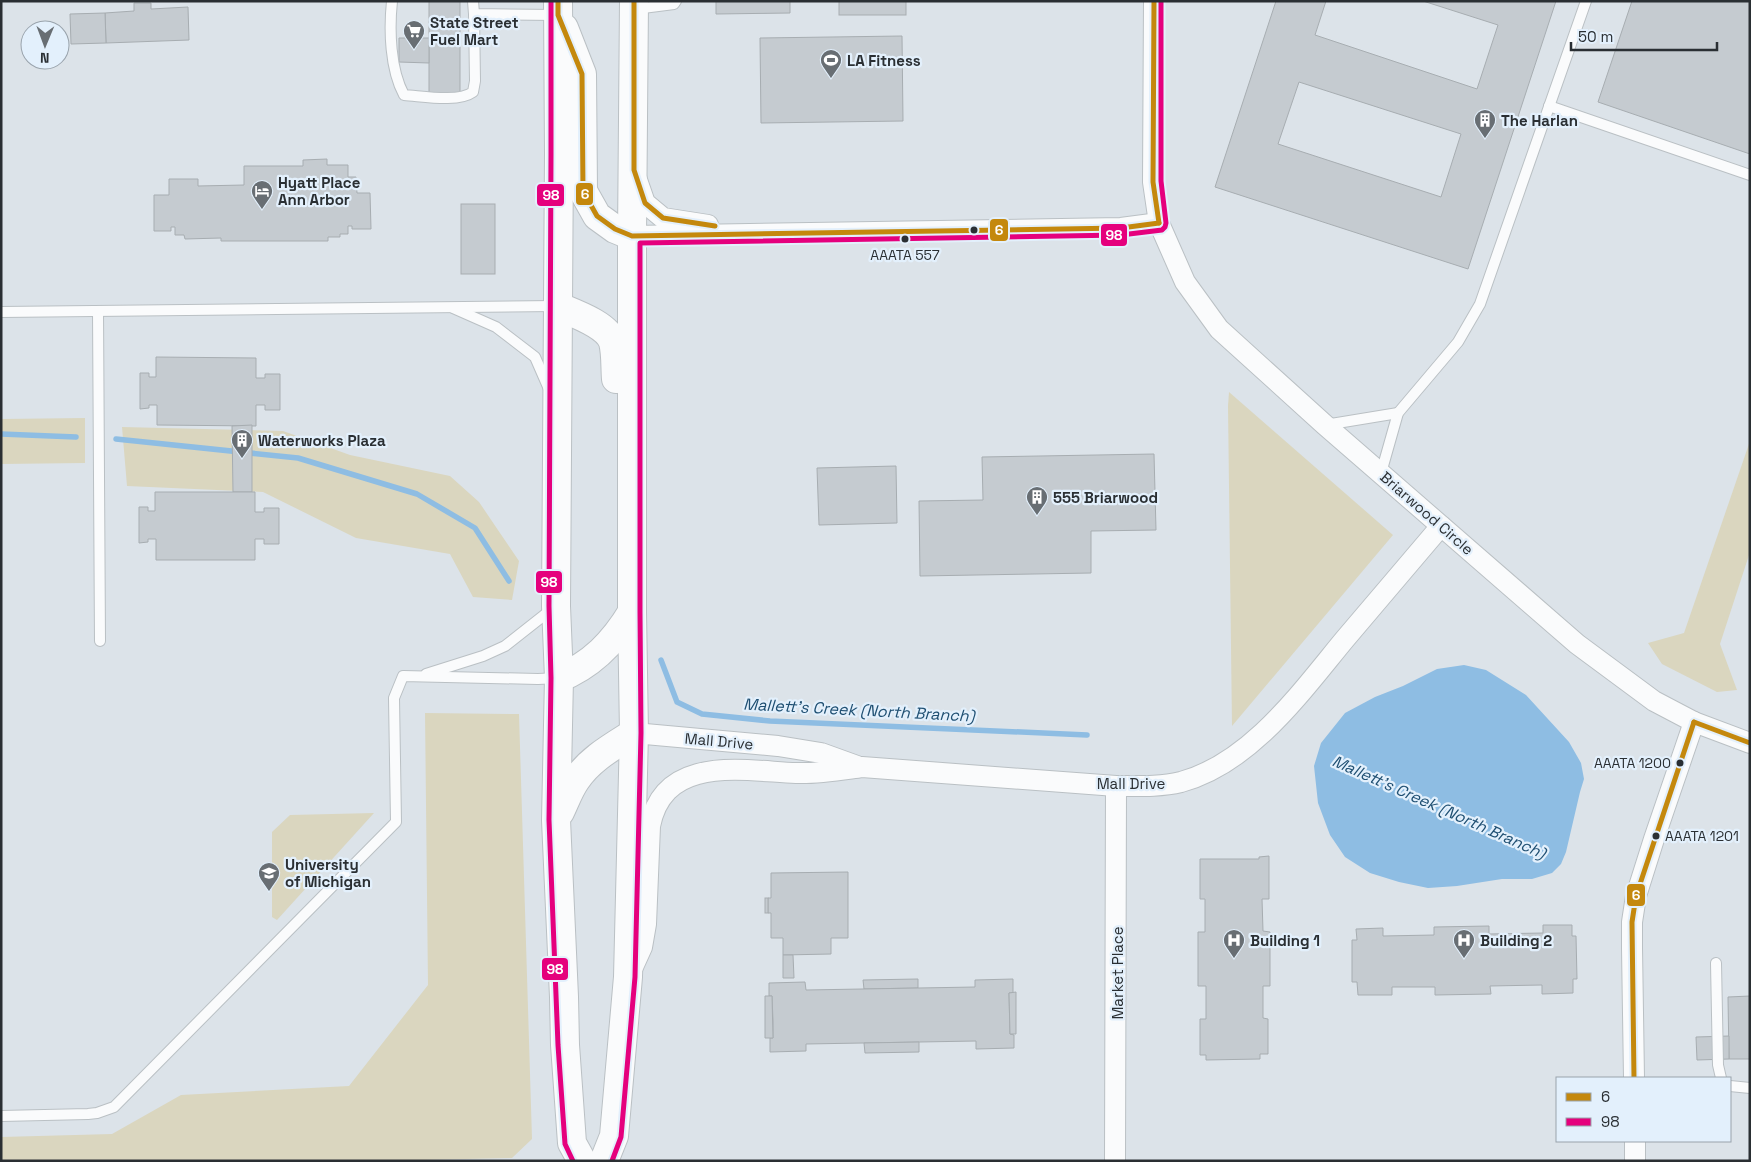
<svg xmlns="http://www.w3.org/2000/svg" width="1751" height="1162" viewBox="0 0 1751 1162" font-family="'Space Grotesk',sans-serif">
  <rect width="100%" height="100%" fill="#dce3e9"/>
  <g fill="#dad6bf">
    <polygon points="1229,392 1393,535 1232,726 1228,406"/>
    <polygon points="85,418 85,463 1,464 1,419"/>
    <polygon points="122,427 283,431 350,455 450,476 479,502 519,561 512,600 473,597 450,554 356,538 263,492 127,486"/>
    <polygon points="1750,441 1750,552 1720,644 1737,690 1717,692 1662,664 1648,643 1684,633"/>
    <polygon points="425,713 519,714 532,1139 512,1158 380,1161 1,1161 1,1137 112,1134 181,1095 349,1086 428,985"/>
    <polygon points="374,813 277,920 272,917 272,832 290,815"/>
  </g>
  <polygon fill="#8ebde3" points="1464,665 1486,670 1526,695 1569,742 1581,763 1584,779 1580,792 1566,852 1561,864 1552,873 1532,879 1502,879 1457,886 1428,888 1399,882 1370,873 1345,857 1330,835 1318,803 1314,766 1321,743 1345,713 1375,697 1403,686 1437,669"/>
  <g fill="none" stroke-linecap="round" stroke-linejoin="round">
    <g stroke="#8ebde3" stroke-width="5.5">
      <polyline points="1,434 76,437"/>
      <polyline points="116,439 298,458 417,494 475,528 509,581"/>
      <polyline points="661,660 677,702 702,714 770,721 1087,735"/>
    </g>
  </g>
  <g fill="#c5cbd0" stroke="#a7adb1" fill-rule="evenodd">
    <rect x="429" y="1" width="31" height="93"/>
    <polygon points="716,1 790,1 790,13 716,14"/>
    <rect x="839" y="1" width="67" height="14"/>
    <path d="M1276,1h50l-11,34 162,54 21,-64 -75,-24h133l-88,268 -253,-82zM1299,82l162,52 -20,63 -163,-53z"/>
    <polygon points="1632,1 1750,1 1750,154 1598,102"/>
    <polygon points="134,3 151,3 151,9 188,7 189,40 106,43 105,13 134,11"/>
    <polygon points="105,13 106,43 71,44 70,14"/>
    <polygon points="902,36 903,121 761,123 760,38"/>
    <polygon points="399,38 429,38 429,63 399,62"/>
    <polygon points="327,159 327,165 348,165 348,177 356,177 357,193 370,193 371,229 352,229 352,226 348,226 348,234 340,234 340,237 328,237 328,241 221,241 221,238 185,239 184,235 175,235 175,227 171,227 171,231 154,231 154,195 169,195 169,179 198,179 198,186 244,185 244,166 303,166 303,160"/>
    <rect x="461" y="204" width="34" height="70"/>
    <polygon points="156,357 256,358 256,378 265,378 265,374 280,374 280,410 265,410 265,405 256,405 256,426 157,425 157,405 149,405 149,408 140,409 140,373 149,373 149,377 156,377"/>
    <polygon points="252,425 252,492 233,492 232,426"/>
    <polygon points="1154,454 1156,530 1091,531 1091,573 920,576 919,501 983,500 982,457"/>
    <polygon points="896,466 897,523 819,525 817,468"/>
    <polygon points="155,492 255,492 255,512 264,512 264,508 279,508 279,544 264,544 264,539 255,539 255,560 156,560 156,539 148,539 148,542 139,543 139,507 148,507 148,511 155,511"/>
    <polygon points="1269,856 1269,899 1262,899 1263,931 1270,932 1270,986 1263,986 1263,1018 1268,1019 1268,1054 1260,1054 1260,1059 1206,1060 1206,1055 1200,1055 1200,1019 1206,1019 1206,986 1198,986 1198,932 1205,932 1205,899 1200,899 1200,859 1259,859 1259,857"/>
    <polygon points="848,872 848,938 831,938 831,954 783,955 783,938 771,938 771,913 768,913 768,898 771,898 771,873"/>
    <rect x="765" y="898" width="3" height="15"/>
    <polygon points="1543,925 1572,925 1572,936 1576,936 1577,979 1573,979 1573,993 1542,994 1542,985 1490,986 1491,994 1435,995 1435,987 1392,987 1392,995 1358,995 1357,982 1352,982 1352,940 1357,940 1356,929 1383,928 1383,936 1434,935 1434,927 1489,926 1489,934 1543,933"/>
    <polygon points="783,955 793,955 794,978 783,978"/>
    <polygon points="918,979 918,988 864,989 863,980"/>
    <polygon points="1013,979 1013,993 1009,993 1010,1034 1014,1035 1014,1048 976,1049 976,1041 806,1044 806,1051 770,1052 770,1038 773,1038 773,1021 772,996 769,996 769,983 805,982 806,990 975,987 975,980"/>
    <polygon points="1016,992 1016,1034 1010,1034 1009,993"/>
    <polygon points="765,996 772,996 773,1038 765,1038"/>
    <polygon points="1750,996 1750,1059 1729,1059 1728,997"/>
    <polygon points="1729,1036 1729,1059 1697,1060 1696,1037"/>
    <polygon points="919,1042 919,1052 865,1053 864,1043"/>
  </g>
  <g fill="none" stroke-linecap="round" stroke-linejoin="round">
    <g stroke="#bac0c4" stroke-width="12">
      <g id="lane">
        <path d="M392,1c-3,29 -2,68 12,94 18,1 54,8 69,-3l2,-11 -1,-67"/>
        <polyline points="473,1 474,14 556,15"/>
        <polyline points="635,9 674,4 676,1"/>
        <polyline points="1549,106 1750,175"/>
        <polyline points="453,308 496,327 535,357 549,389"/>
        <polyline points="98,311 100,641"/>
        <polyline points="1,312 555,306"/>
        <polyline points="1325,425 1398,413"/>
        <polyline points="1381,473 1398,413 1458,342 1480,304 1586,1"/>
        <polyline points="426,674 483,656 505,646 552,609"/>
        <polyline points="1716,963 1718,1065 1721,1078"/>
        <polyline points="1730,1086 1750,1088"/>
        <polyline points="1,1116 88,1114 97,1113 114,1107 396,822 394,698 403,676 538,679 558,678"/>
      </g>
    </g>
    <g stroke="#bac0c4" stroke-width="22">
      <g id="street">
        <polyline points="1154,1 1153,182 1159,223 1185,282 1219,329 1325,425 1577,644 1654,701 1694,722 1750,743"/>
        <polyline points="636,177 645,203 663,218 708,225"/>
        <polyline points="632,236 1121,228 1159,223"/>
        <polyline points="634,733 778,746 821,753 857,766"/>
        <path d="M632,969l10,-22 4,-23 4,-98c14,-72 93,-55 146,-53 22,1 44,-3 66,-6l254,19c22,0 44,1 65,-4 70,-19 120,-90 164,-143 32,-38 64,-75 96,-113"/>
        <polyline points="1634,1078 1632,948 1632,922 1636,896 1654,839 1694,722"/>
        <polyline points="1635,1141 1635,1161"/>
        <polyline points="1115,1161 1116,786"/>
      </g>
    </g>
    <g stroke="#bac0c4" stroke-width="30">
      <g id="secondary">
        <polyline points="558,1 559,154 556,606 559,678 556,820 564,997 565,1045 572,1143 582,1161"/>
        <polyline points="564,28 582,74 583,191 597,216 615,229 632,236"/>
        <path d="M557,306c16,7 50,18 56,36 3,11 2,26 3,37"/>
        <path d="M559,678c33,-13 55,-36 73,-66"/>
        <path d="M560,812c5,-10 9,-22 16,-32 14,-21 36,-33 58,-47"/>
        <polyline points="604,1161 614,1136 628,977 634,733 632,612 632,236 634,1"/>
      </g>
    </g>
    <use href="#lane" stroke="#fafbfc" stroke-width="10"/>
    <use href="#street" stroke="#fafbfc" stroke-width="20"/>
    <use href="#secondary" stroke="#fafbfc" stroke-width="28"/>
    <g stroke="#e3f0fc" stroke-width="9">
      <g id="bus-1">
        <polyline points="558,1 558,15 582,74 583,191 597,216 615,229 632,236 1121,228 1159,223"/>
        <polyline points="634,1 634,170 645,203 663,218 715,226"/>
        <polyline points="1154,1 1153,182 1159,223"/>
        <polyline points="1694,722 1750,743"/>
        <polyline points="1634,1078 1632,922 1636,896 1694,722"/>
      </g>
    </g>
    <g stroke="#e3f0fc" stroke-width="9">
      <g id="bus-2">
        <polyline points="551,1 551,154 549,606 551,678 549,820 558,1045 565,1144 573,1161"/>
        <polyline points="612,1161 621,1137 635,977 641,733 640,612 640,243 1121,235 1162,230 1165,227 1166,223 1161,181 1161,1"/>
      </g>
    </g>
    <use href="#bus-1" stroke="#c4880d" stroke-width="5"/>
    <use href="#bus-2" stroke="#e5007d" stroke-width="5"/>
  </g>
  <defs>
    <g id="supermarket-pin" transform="scale(1.125)"><path d="M0 17L-7.5 6A9.5 9.5 0 1 1 7.5 6Z" fill="#686e73" stroke="#e3f0fc"/><path d="M-6-5.5h2.5l.6 2H6L4.5 2H-2.5L-4.4-4H-6ZM-1.5 3.2a1.3 1.3 0 1 0 .1 0ZM3 3.2a1.3 1.3 0 1 0 .1 0Z" fill="#fff"/></g>
    <g id="stadium-pin" transform="scale(1.125)"><path d="M0 17L-7.5 6A9.5 9.5 0 1 1 7.5 6Z" fill="#686e73" stroke="#e3f0fc"/><path d="M0-5a6.5 5 0 1 0 0 10a6.5 5 0 1 0 0-10ZM-3.5-1.8h7v3.6h-7Z" fill="#fff"/></g>
    <g id="building-pin" transform="scale(1.125)"><path d="M0 17L-7.5 6A9.5 9.5 0 1 1 7.5 6Z" fill="#686e73" stroke="#e3f0fc"/><path d="M-4-6H4V6H1V3H-1V6H-4ZM-2.5-4.3h1.7v1.8h-1.7ZM.8-4.3h1.7v1.8H.8ZM-2.5-1h1.7V.8h-1.7ZM.8-1h1.7V.8H.8Z" fill="#fff"/></g>
    <g id="hotel-pin" transform="scale(1.125)"><path d="M0 17L-7.5 6A9.5 9.5 0 1 1 7.5 6Z" fill="#686e73" stroke="#e3f0fc"/><path d="M-6-4.5h1.5V1H6V5H4.5V3h-9V5H-6ZM-4 0a1.8 1.8 0 1 1 3.6 0ZM.5 0V-2.5h3Q6-2.5 6 0Z" fill="#fff"/></g>
    <g id="university-pin" transform="scale(1.125)"><path d="M0 17L-7.5 6A9.5 9.5 0 1 1 7.5 6Z" fill="#686e73" stroke="#e3f0fc"/><path d="M0-5L7-2L0 1L-7-2ZM-4 1L0 2.5L4 1V4Q0 6-4 4Z" fill="#fff"/></g>
    <g id="hospital-pin" transform="scale(1.125)"><path d="M0 17L-7.5 6A9.5 9.5 0 1 1 7.5 6Z" fill="#686e73" stroke="#e3f0fc"/><path d="M-5-5h3v3.5h4V-5h3V5h-3V1.5h-4V5h-3Z" fill="#fff"/></g>
  </defs>
  <g fill-rule="evenodd">
    <use href="#supermarket-pin" x="414" y="31"/>
    <use href="#stadium-pin" x="831" y="60"/>
    <use href="#building-pin" x="1485" y="120"/>
    <use href="#hotel-pin" x="262" y="191"/>
    <use href="#building-pin" x="242" y="440"/>
    <use href="#building-pin" x="1037" y="497"/>
    <use href="#university-pin" x="269" y="873"/>
    <use href="#hospital-pin" x="1234" y="940"/>
    <use href="#hospital-pin" x="1464" y="940"/>
  </g>
  <g fill="#2a2f33" stroke="#e3f0fc" stroke-width="2">
    <circle cx="974" cy="230" r="4.5"/>
    <circle cx="905" cy="239" r="4.5"/>
    <circle cx="1680" cy="763" r="4.5"/>
    <circle cx="1656" cy="836" r="4.5"/>
  </g>
  <g text-anchor="middle" dominant-baseline="central" stroke-width="4.5" stroke-linejoin="round" paint-order="stroke">
    <g font-size="14" fill="#2a2f33" stroke="#e3f0fc">
      <text x="905" y="255">AAATA 557</text>
      <text x="1671" y="763" text-anchor="end">AAATA 1200</text>
      <text x="1665" y="836" text-anchor="start">AAATA 1201</text>
    </g>
    <g font-size="15" font-weight="bold" fill="#2a2f33" stroke="#e3f0fc" text-anchor="start">
      <text x="430" y="22">State Street<tspan x="430" dy="17">Fuel Mart</tspan></text>
      <text x="847" y="60">LA Fitness</text>
      <text x="1501" y="120">The Harlan</text>
      <text x="278" y="182">Hyatt Place<tspan x="278" dy="17">Ann Arbor</tspan></text>
      <text x="258" y="440">Waterworks Plaza</text>
      <text x="1053" y="497">555 Briarwood</text>
      <text x="285" y="864">University<tspan x="285" dy="17">of Michigan</tspan></text>
      <text x="1250" y="940">Building 1</text>
      <text x="1480" y="940">Building 2</text>
    </g>
    <g font-size="15" fill="#2a2f33" stroke="#e3f0fc">
      <text transform="translate(1427 513) rotate(41)">Briarwood Circle</text>
      <text transform="translate(719 741) rotate(5)">Mall Drive</text>
      <text x="1131" y="783">Mall Drive</text>
      <text transform="translate(1117 973) rotate(-90)">Market Place</text>
    </g>
    <g font-size="16" font-style="italic" fill="#205073" stroke="#e3f0fc">
      <text transform="translate(859 710) rotate(3)">Mallett's Creek (North Branch)</text>
      <text transform="translate(1439 807) rotate(24)">Mallett's Creek (North Branch)</text>
    </g>
  </g>
  <g stroke="#e3f0fc" stroke-width="2">
    <rect x="575" y="182" width="19" height="24" rx="5" fill="#c4880d"/>
    <rect x="536" y="183" width="29" height="24" rx="5" fill="#e5007d"/>
    <rect x="989" y="218" width="20" height="24" rx="5" fill="#c4880d"/>
    <rect x="1100" y="223" width="28" height="24" rx="5" fill="#e5007d"/>
    <rect x="535" y="570" width="28" height="24" rx="5" fill="#e5007d"/>
    <rect x="1626" y="883" width="20" height="24" rx="5" fill="#c4880d"/>
    <rect x="541" y="957" width="28" height="24" rx="5" fill="#e5007d"/>
  </g>
  <g font-size="14" text-anchor="middle" font-weight="bold" fill="#fff">
    <text x="585" y="199">6</text>
    <text x="551" y="200">98</text>
    <text x="999" y="235">6</text>
    <text x="1114" y="240">98</text>
    <text x="549" y="587">98</text>
    <text x="1636" y="900">6</text>
    <text x="555" y="974">98</text>
  </g>
  <rect width="1751" height="1162" fill="none" stroke="#2a2f33" stroke-width="5"/>
  <rect x="1556" y="1077" width="175" height="65" fill="#e3f0fc" stroke="#99a3ac"/>
  <rect x="1566" y="1093" width="25" height="8" fill="#c4880d" stroke="#99a3ac"/>
  <text x="1601" y="1102" font-size="15" fill="#2a2f33">6</text>
  <rect x="1566" y="1118" width="25" height="8" fill="#e5007d" stroke="#99a3ac"/>
  <text x="1601" y="1127" font-size="15" fill="#2a2f33">98</text>
  <g transform="translate(45 45) rotate(181)"><circle r="24" fill="#e3f0fc" stroke="#99a3ac"/>
  <path d="M0-4L9 19L0 12L-9 19Z" fill="#686e73"/>
  <text y="-8" font-size="14" font-weight="bold" text-anchor="middle" fill="#2a2f33">N</text>
  </g>
  <path d="M1571 42v8h146v-8" fill="none" stroke="#2a2f33" stroke-width="2.5"/>
  <text x="1578" y="42" font-size="15" fill="#2a2f33" stroke="#e3f0fc" stroke-width="4" paint-order="stroke">50 m</text>
</svg>
